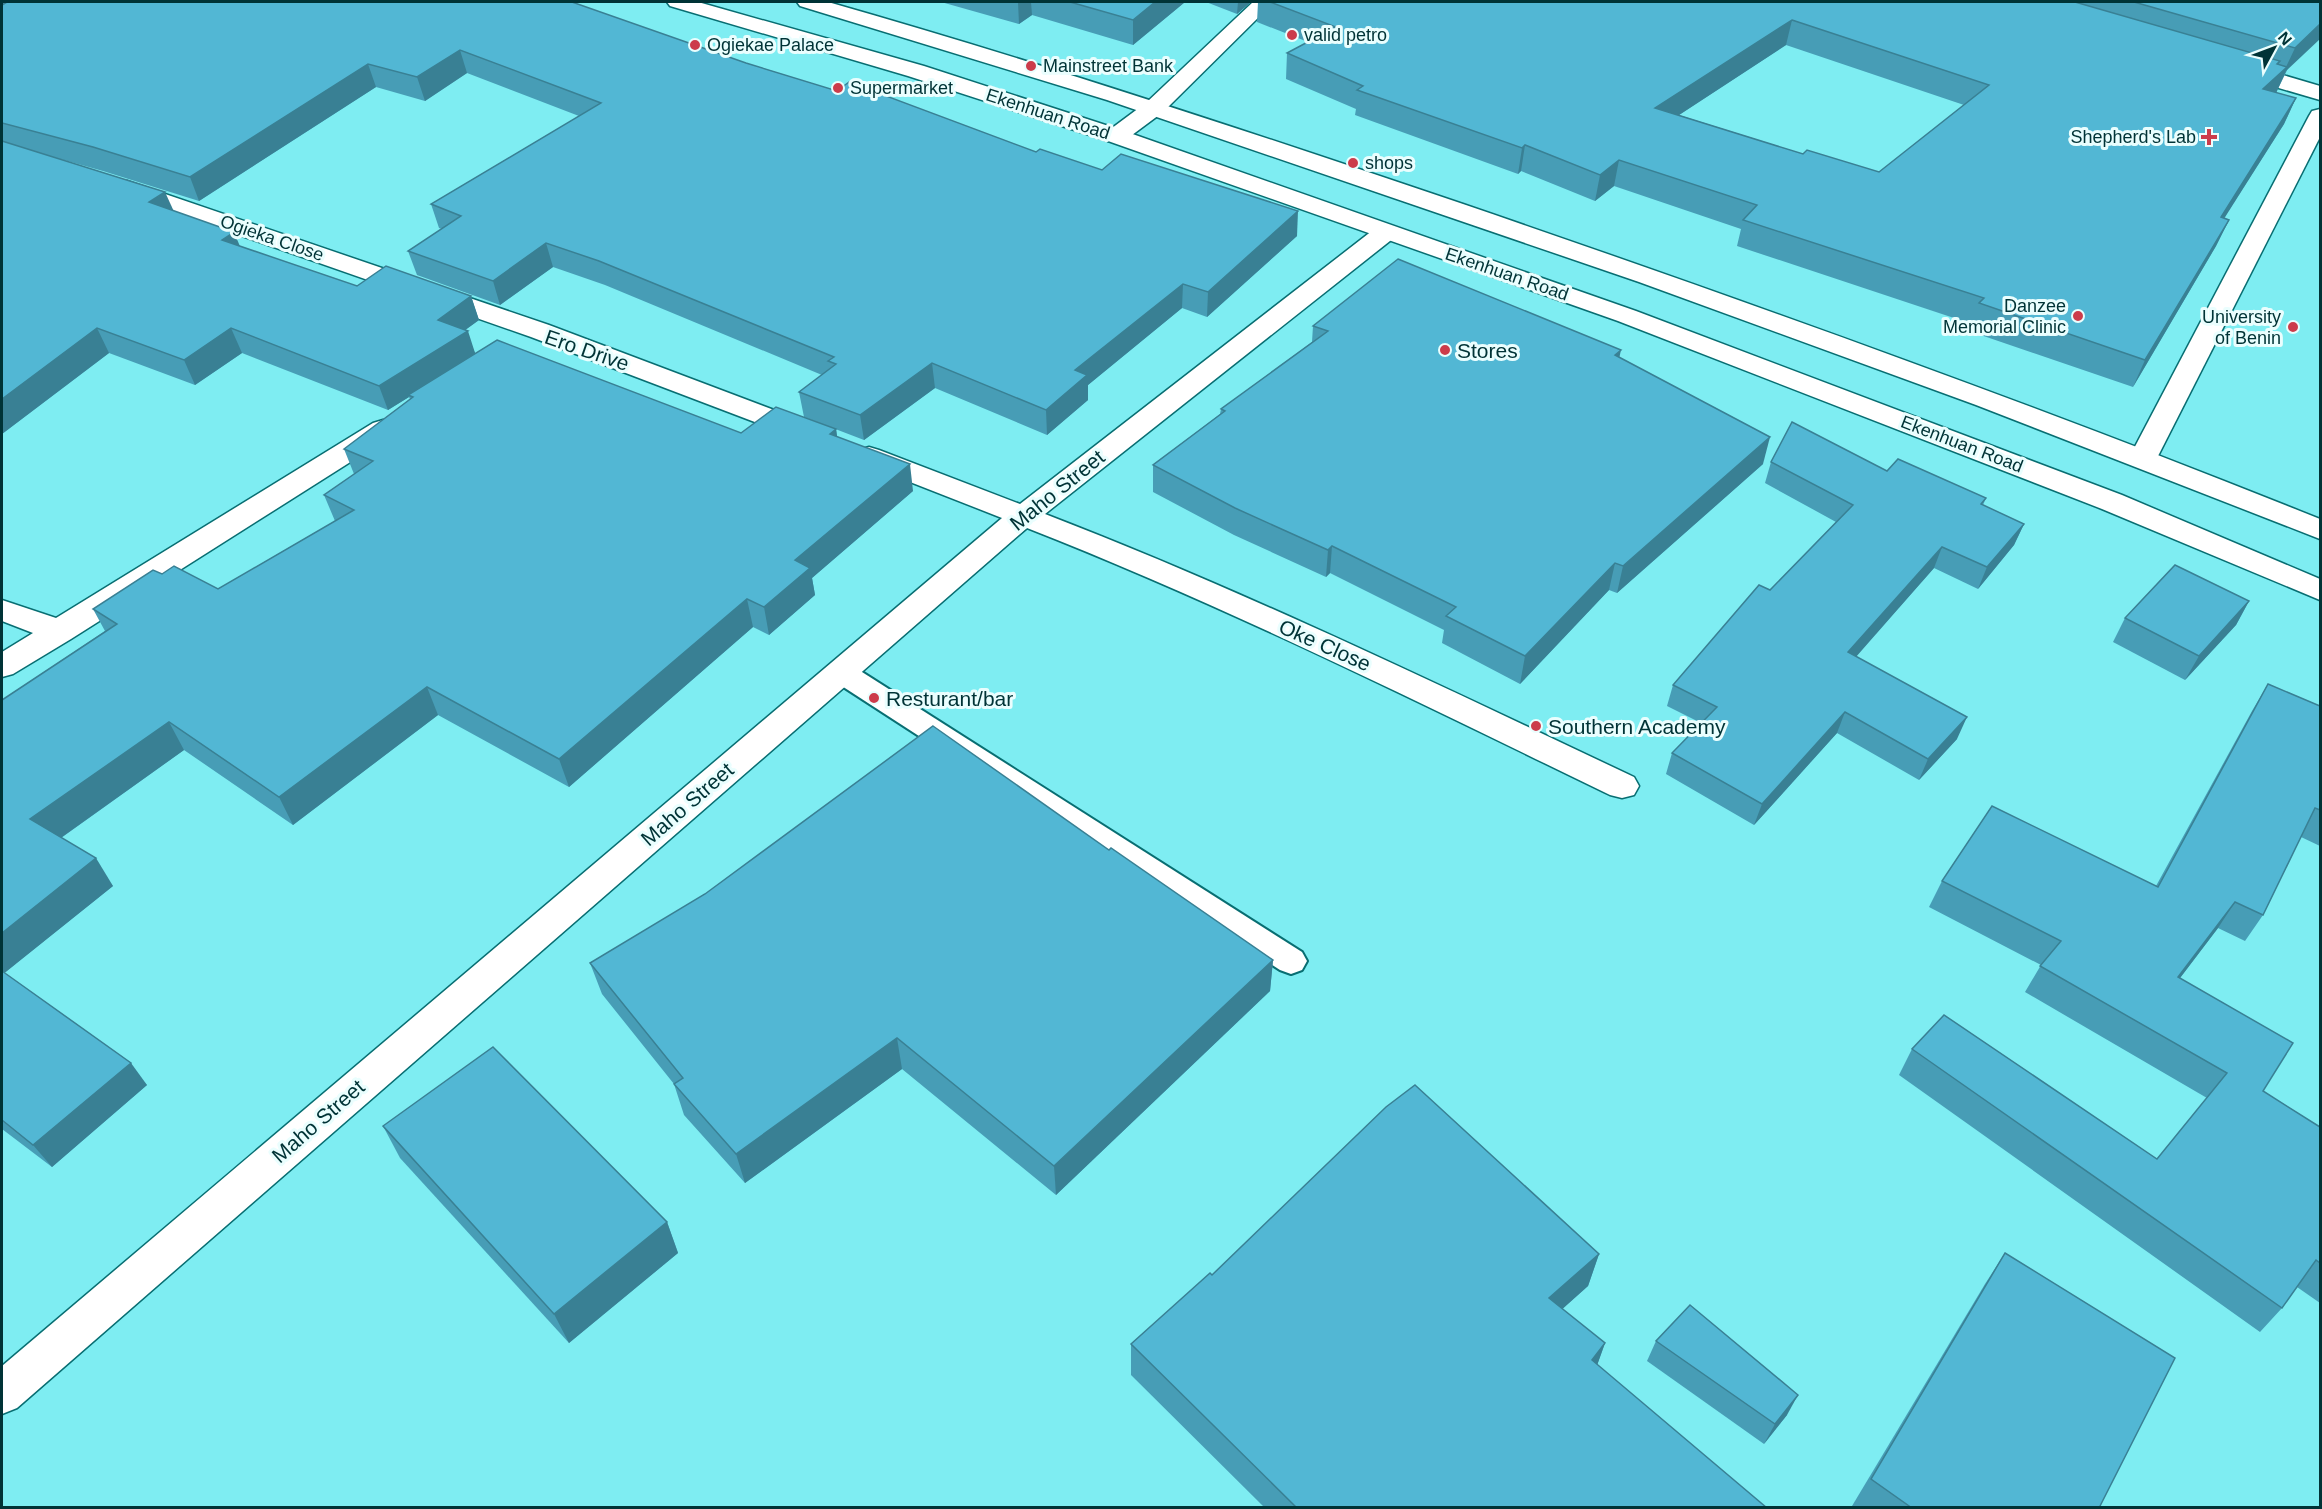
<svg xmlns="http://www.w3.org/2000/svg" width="2322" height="1509" viewBox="0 0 2322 1509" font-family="Helvetica,sans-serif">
  <rect width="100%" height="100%" fill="#7eedf2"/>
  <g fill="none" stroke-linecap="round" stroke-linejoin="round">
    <g stroke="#086e72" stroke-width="4">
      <polygon id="lane" points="841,662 851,665 1302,952 1307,961 1302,970 1291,974 1280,970 831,679 827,672 831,665"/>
    </g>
    <g stroke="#086e72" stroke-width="3">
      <g id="street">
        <polygon points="1253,2 1274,2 1163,112 1124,141 1108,141 1105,136 1108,131 1147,102"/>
        <polygon points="2239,62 2320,86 2320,100 2231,74 2228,69 2231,64"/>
        <polygon points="2320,109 2320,137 2157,458 2153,464 2143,467 2133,464 2129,458 2309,116 2312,111"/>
        <polygon points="127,181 549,325 814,425 818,431 814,437 804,440 794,437 531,337 119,193 115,188 119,183"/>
        <path d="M1386,225l9,2 3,5 -3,5 -350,277c200,77 394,171 589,263l5,9 -5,9 -12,3 -12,-3c-192,-93 -384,-189 -583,-267l-1010,880 -15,6v-48l1000,-848 -143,-56 -4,-6 4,-6 10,-3 10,3 141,54 357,-277z"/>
        <polygon points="383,420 393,423 397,429 393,435 71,639 13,674 2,677 2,652 33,633 2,621 2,600 56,618 373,423"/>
      </g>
    </g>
    <g stroke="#086e72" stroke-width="3">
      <g id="secondary">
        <polygon points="667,2 698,2 924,66 1124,131 1636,311 2122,495 2320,579 2320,600 2102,509 1618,321 1108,141 908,76 670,6"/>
        <path d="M797,2h31c214,61 425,131 635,202 289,99 575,202 857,315v20l-344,-134 -337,-123 -532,-182 -307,-94z"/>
      </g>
    </g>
    <use href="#lane" fill="#fff" fill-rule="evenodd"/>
    <use href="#street" fill="#fff" fill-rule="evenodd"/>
    <use href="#secondary" fill="#fff" fill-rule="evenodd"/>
  </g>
  <g fill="#479db6" fill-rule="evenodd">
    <polygon points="2,2 746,63 1036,152 1297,236 1207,317 1182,308 1088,385 1088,400 1047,435 935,388 864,440 804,417 799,392 822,375 605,285 553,267 500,305 417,275 408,251 442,229 439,228 431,204 579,116 467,73 425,101 376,87 199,201 103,171 53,157 173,211 239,246 357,286 471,296 479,320 465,330 475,353 741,433 836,429 837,436 913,491 812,578 815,595 769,635 753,627 569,787 438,715 293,825 184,750 61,838 113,886 4,973 147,1085 52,1167 2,1129 2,700 105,631 93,609 162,574 218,589 335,521 324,495 354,474 344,449 410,399 409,397 388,410 242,353 195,385 109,353 2,434"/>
    <polygon points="941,2 1185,2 1133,45 1032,15 1019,24"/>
    <polygon points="1206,2 1251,2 1237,14"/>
    <path d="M1258,2h1062l-44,91 20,5 -12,26 -60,94 5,2 -13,26 -83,141 -164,-56 3,-7 -235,-78 4,-17 -127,-43 -19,15 -74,-30 -3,3 -163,-59 1,-6 -70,-30 1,-26 21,-11 -51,-20zM1786,45l178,60 -85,67 -76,-18 -124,-39z"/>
    <polygon points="1313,326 1619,357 1763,464 1617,593 1609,590 1520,684 1442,643 1444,630 1330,573 1326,577 1234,535 1153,492 1153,465 1220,414 1221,409 1312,342"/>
    <polygon points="1771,462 1887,471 1986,498 1983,505 2024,524 2014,545 1978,589 1934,568 1856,656 1957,739 1919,780 1837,733 1754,825 1666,774 1672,753 1701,723 1667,706 1673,685 1770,590 1836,522 1765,483"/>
    <polygon points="2249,601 2236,625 2185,680 2113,642 2125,618"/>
    <polygon points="2268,684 2320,706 2320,846 2301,837 2263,915 2245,941 2218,928 2180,978 2263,1091 2320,1127 2320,1303 2297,1287 2282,1308 2260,1332 1899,1075 1912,1049 2157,1159 2207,1098 2025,992 2041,965 1929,907 1942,881 2156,886 2252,711"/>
    <polygon points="1109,850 1273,960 1270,991 1056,1195 902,1069 745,1183 684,1115 674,1084 602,994 590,963"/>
    <polygon points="383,1126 667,1222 678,1253 569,1343 400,1158"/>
    <polygon points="2005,1253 2099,1508 1855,1508 1852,1506 1985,1284"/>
    <polygon points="1599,1254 1588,1286 1562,1309 1605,1343 1597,1365 1767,1508 1265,1508 1131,1375 1131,1344 1212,1275"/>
    <polygon points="1656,1341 1787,1415 1764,1444 1647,1361"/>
  </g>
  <g fill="#398094">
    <polygon points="1018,2 1031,2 1032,15 1019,24"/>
    <polygon points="1155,2 1185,2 1133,45 1133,20"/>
    <polygon points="1238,2 1251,2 1237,14"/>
    <polygon points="1792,20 1786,45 1650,134 1655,108"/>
    <polygon points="2320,24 2320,39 2286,71 2276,93 2263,89 2277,64 2280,61 2270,83 2285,69 2295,48"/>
    <polygon points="460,50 467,73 425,101 417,77"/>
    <polygon points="368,64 376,87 199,201 190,177"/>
    <polygon points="2296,98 2284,124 2208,244 2221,217"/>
    <polygon points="1525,145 1521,171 1518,174 1522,148"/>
    <polygon points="1619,160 1614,186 1595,201 1600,175"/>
    <polygon points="165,192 176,216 149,202"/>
    <polygon points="1298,211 1297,236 1207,317 1208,292"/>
    <polygon points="2229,220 2216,246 2133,387 2145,360"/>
    <polygon points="234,232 244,256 222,240"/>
    <polygon points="546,243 553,267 500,305 493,281"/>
    <polygon points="1183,284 1182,308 1088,385 1088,400 1047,435 1046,410 1075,370"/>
    <polygon points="471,296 479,320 446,344 438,320"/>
    <polygon points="97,328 109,353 2,434 2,399"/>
    <polygon points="231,328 242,353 195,385 184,360"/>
    <polygon points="468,331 476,356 408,395 409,397 388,410 379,386"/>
    <polygon points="1621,350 1615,377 1615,355"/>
    <polygon points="932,363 935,388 864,440 860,415"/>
    <polygon points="836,429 840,457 830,434"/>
    <polygon points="1770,437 1763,464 1617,593 1623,566"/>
    <polygon points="910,464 913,491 812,578 815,595 769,635 764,607 795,560"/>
    <polygon points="2024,524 2014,545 1978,589 1987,567"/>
    <polygon points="1332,546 1330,573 1326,577 1328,550"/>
    <polygon points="1942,547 1934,568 1841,674 1848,652"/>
    <polygon points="1615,563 1609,590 1520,684 1525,656"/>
    <polygon points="747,599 753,627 569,787 559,759"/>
    <polygon points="2249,601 2236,625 2185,680 2199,656"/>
    <polygon points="427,687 438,715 293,825 279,797"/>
    <polygon points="1845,712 1837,733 1754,825 1762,804"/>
    <polygon points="1967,717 1957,739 1919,780 1928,759"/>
    <polygon points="169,722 184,750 48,847 30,819"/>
    <polygon points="96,858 113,886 2,975 2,933"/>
    <polygon points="2235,902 2218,928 2161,1003 2178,977"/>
    <polygon points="1273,960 1270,991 1056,1195 1054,1166"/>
    <polygon points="897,1038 902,1069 745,1183 736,1154"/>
    <polygon points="131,1063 147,1085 52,1167 33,1145"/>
    <polygon points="667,1222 678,1253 569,1343 554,1314"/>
    <polygon points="1599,1254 1588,1286 1539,1330 1549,1298"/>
    <polygon points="1605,1343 1594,1374 1592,1360"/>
    <polygon points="1798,1395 1787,1415 1764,1444 1775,1424"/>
  </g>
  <g fill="#52b7d4" stroke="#398094" stroke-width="1.5" fill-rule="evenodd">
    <polygon points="7,2 572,2 746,63 837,91 849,82 1036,152 1040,149 1102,170 1121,154 1298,211 1208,292 1183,284 1075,370 1087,375 1046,410 932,363 860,415 799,392 836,364 828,361 834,357 599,261 546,243 493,281 408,251 461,216 431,204 601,103 460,50 417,77 368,64 190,177 93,147 2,123 2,5"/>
    <polygon points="1070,2 1155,2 1133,20"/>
    <path d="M1270,2h805l205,59 -3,3 10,3 -24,22 33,9 -75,119 8,3 -84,140 -166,-57 5,-5 -241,-78 14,-15 -138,-45 -19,15 -75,-30 -3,3 -165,-58 6,-4 -76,-33 49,-26zM1792,20l197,65 -110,87 -72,-22 -4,4 -148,-46z"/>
    <polygon points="2134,2 2320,2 2320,24 2295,48"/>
    <polygon points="2,141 165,192 149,202 234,232 222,240 357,286 386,266 471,296 438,320 468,331 379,386 231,328 184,360 97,328 2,399"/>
    <polygon points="1398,259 1621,350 1615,355 1770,437 1623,566 1615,563 1525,656 1446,616 1456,607 1332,546 1328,550 1235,508 1153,465 1225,411 1221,409 1328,331 1313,326"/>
    <polygon points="497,340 741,433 776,407 836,429 830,434 910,464 795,560 810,568 764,607 747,599 559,759 427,687 279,797 169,722 30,819 96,858 2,933 2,700 117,624 93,609 153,570 162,574 174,566 218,589 354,510 324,495 373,461 344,449 413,397 408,395"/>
    <polygon points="1792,422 1887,471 1898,459 1986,498 1981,504 2024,524 1987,567 1942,547 1848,652 1967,717 1928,759 1845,712 1762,804 1672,753 1717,707 1673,685 1759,585 1770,590 1853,505 1771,462"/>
    <polygon points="2175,565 2249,601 2199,656 2125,618"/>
    <polygon points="2268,684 2320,706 2320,810 2315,808 2263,915 2235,902 2178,977 2293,1043 2263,1091 2320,1127 2320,1263 2316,1260 2282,1308 1912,1049 1944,1015 2157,1159 2227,1073 2040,966 2061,941 1942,881 1992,806 2158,887"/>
    <polygon points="933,726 1109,850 1111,848 1273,960 1054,1166 897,1038 736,1154 674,1084 683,1078 590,963 705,894"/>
    <polygon points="2,971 131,1063 33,1145 2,1120"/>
    <polygon points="493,1047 667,1222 554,1314 383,1126"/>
    <polygon points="1415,1085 1599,1254 1549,1298 1605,1343 1592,1360 1767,1508 1297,1508 1131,1344 1210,1273 1212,1275 1386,1107"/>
    <polygon points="2005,1253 2175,1358 2099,1508 1912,1508 1871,1479"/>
    <polygon points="1690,1305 1798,1395 1775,1424 1656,1341"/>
  </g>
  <g fill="#cc3c4b" stroke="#eafefe" stroke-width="2">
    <circle cx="1292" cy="35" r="6"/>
    <circle cx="695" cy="45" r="6"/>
    <circle cx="1031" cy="66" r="6"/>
    <circle cx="838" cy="88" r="6"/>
    <path d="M2206 128h6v6h6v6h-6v6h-6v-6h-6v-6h6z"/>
    <circle cx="1353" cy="163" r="6"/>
    <circle cx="2078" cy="316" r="6"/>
    <circle cx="2293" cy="327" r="6"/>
    <circle cx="1445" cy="350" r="6"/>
    <circle cx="874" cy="698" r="6"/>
    <circle cx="1536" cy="726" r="6"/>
  </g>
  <g text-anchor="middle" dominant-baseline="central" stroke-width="6" stroke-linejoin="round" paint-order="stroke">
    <g font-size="18" fill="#003336" stroke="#eafefe" text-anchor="start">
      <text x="1304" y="35">valid petro</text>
      <text x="707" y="45">Ogiekae Palace</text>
      <text x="1043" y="66">Mainstreet Bank</text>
      <text x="850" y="88">Supermarket</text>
      <text x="2196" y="137" text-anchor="end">Shepherd's Lab</text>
      <text x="1365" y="163">shops</text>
      <text x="2066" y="306" text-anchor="end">Danzee<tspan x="2066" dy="21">Memorial Clinic</tspan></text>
      <text x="2281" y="317" text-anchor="end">University<tspan x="2281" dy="21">of Benin</tspan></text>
    </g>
    <g font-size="18" fill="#003336" stroke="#eafefe">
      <text transform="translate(1048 114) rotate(18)">Ekenhuan Road</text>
      <text transform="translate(272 238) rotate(19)">Ogieka Close</text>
      <text transform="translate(1507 274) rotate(19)">Ekenhuan Road</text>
      <text transform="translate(1962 444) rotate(21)">Ekenhuan Road</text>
    </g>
    <g font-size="21" fill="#003336" stroke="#eafefe">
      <text transform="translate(587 350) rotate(19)">Ero Drive</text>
      <text transform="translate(1057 490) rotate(-39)">Maho Street</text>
      <text transform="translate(1325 645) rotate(24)">Oke Close</text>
      <text transform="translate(687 804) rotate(-41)">Maho Street</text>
      <text transform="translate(318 1121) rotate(-41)">Maho Street</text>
    </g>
    <g font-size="21" fill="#003336" stroke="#eafefe" text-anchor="start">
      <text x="1457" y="350">Stores</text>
      <text x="886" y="698">Resturant/bar</text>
      <text x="1548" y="726">Southern Academy</text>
    </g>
  </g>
  <rect width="2322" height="1509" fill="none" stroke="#003336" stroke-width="6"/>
  <g transform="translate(2274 48) rotate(49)" stroke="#eafefe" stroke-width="4.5" paint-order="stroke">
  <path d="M0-4.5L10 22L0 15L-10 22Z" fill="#003336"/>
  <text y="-9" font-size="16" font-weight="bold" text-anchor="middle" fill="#003336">N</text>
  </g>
</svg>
